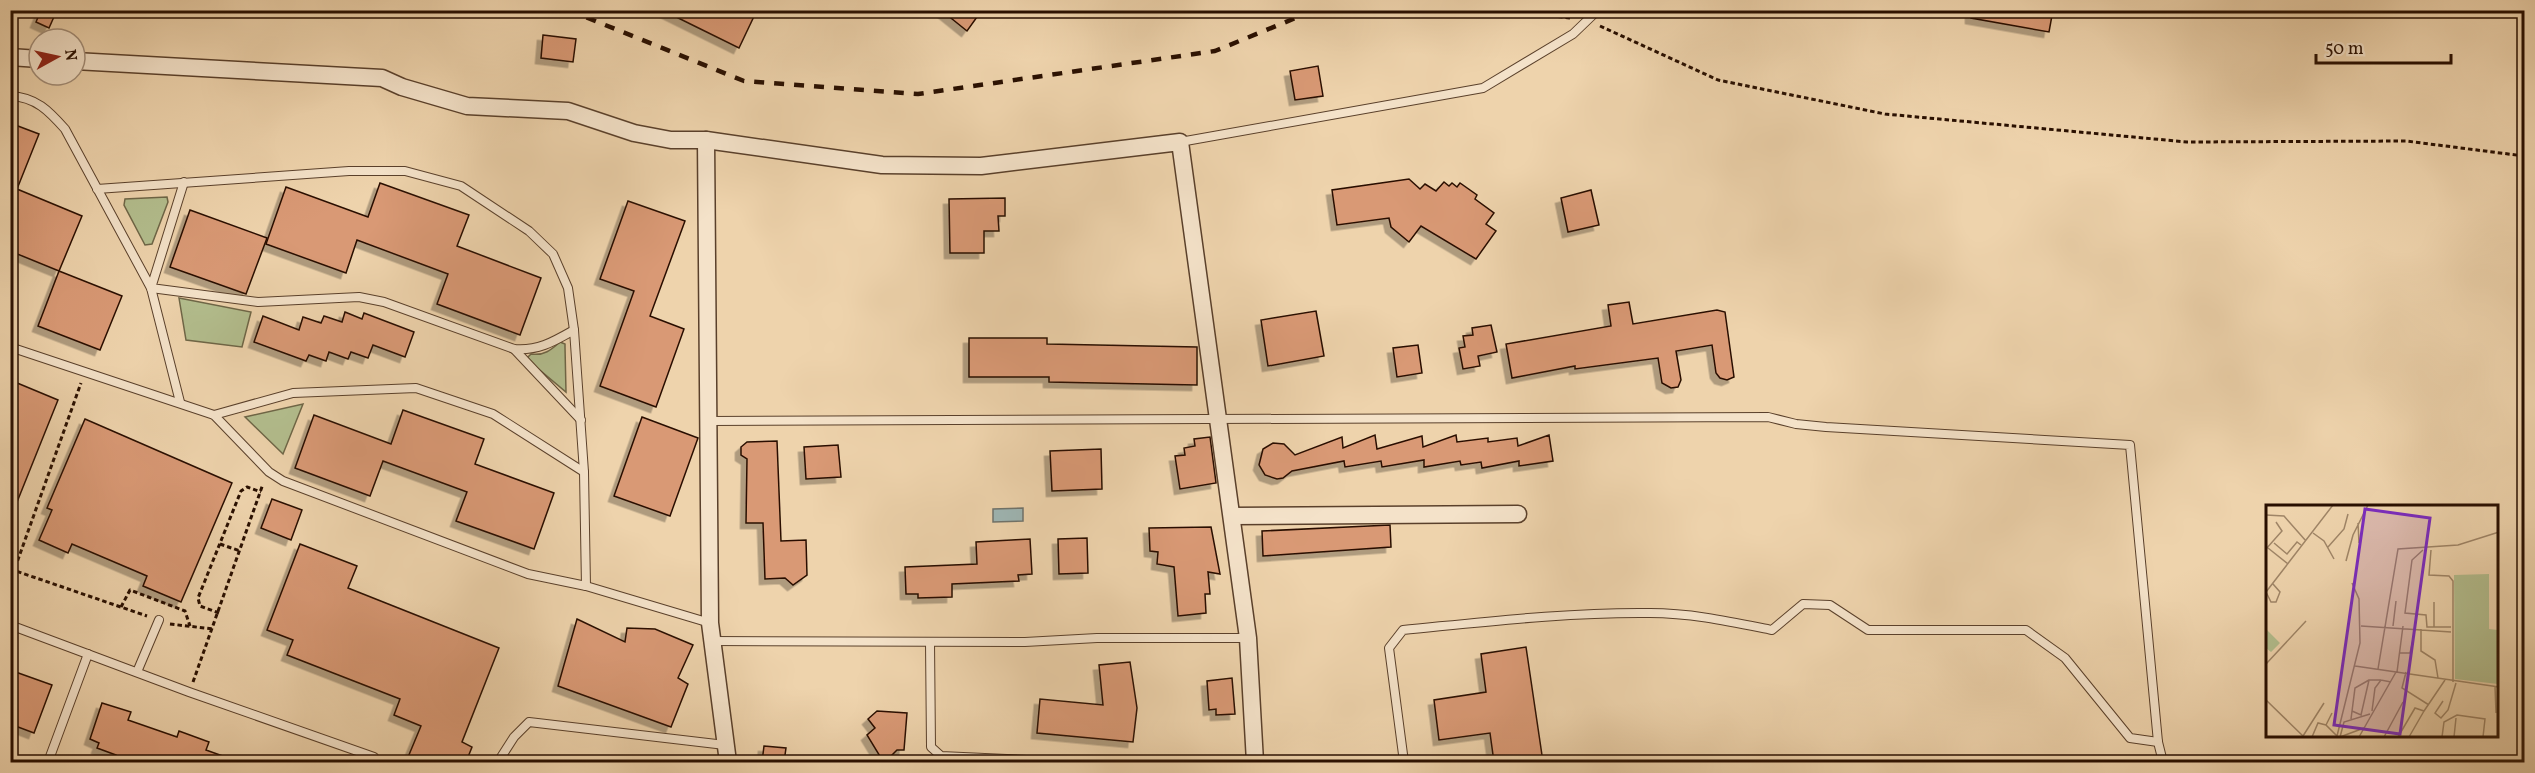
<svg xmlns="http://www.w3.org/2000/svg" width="2535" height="773" viewBox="0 0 2535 773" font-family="Vollkorn,serif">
  <defs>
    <filter id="shadow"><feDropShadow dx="-5.5" dy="5.5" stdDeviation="0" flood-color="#0004"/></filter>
  </defs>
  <rect width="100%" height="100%" fill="#eed3ac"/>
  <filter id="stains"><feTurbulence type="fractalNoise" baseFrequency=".00333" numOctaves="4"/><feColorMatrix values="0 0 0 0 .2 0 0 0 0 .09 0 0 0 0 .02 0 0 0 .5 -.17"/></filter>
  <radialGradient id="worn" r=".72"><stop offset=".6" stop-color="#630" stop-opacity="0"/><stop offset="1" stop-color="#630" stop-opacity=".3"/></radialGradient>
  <g fill="#b3be8e" stroke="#6e6647" stroke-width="1.5">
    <polygon points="167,197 168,202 152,244 145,245 124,205 125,199"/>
    <polygon points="179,298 251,312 242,347 186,340"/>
    <path d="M560,342l5,2v3l1,45 -37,-31 -1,-4 3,-3c13,2 20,-4 29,-12z"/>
    <polygon points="303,404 283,454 245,417"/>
  </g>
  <polygon fill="#9eb6b4" stroke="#6f736c" stroke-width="1.5" points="1023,508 1023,521 993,522 993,509"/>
  <g fill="#d99974" stroke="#290f00" stroke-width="1.5" filter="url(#shadow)">
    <polygon points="41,10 57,10 49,28 36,22"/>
    <polygon points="662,10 757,10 739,48"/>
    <polygon points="941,10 982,10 967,31"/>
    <polygon points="1971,10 2053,10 2049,32 1971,18"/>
    <polygon points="543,35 576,39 573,62 541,58"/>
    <polygon points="1318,66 1323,96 1295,100 1290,71"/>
    <polygon points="10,123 39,134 17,189 82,216 59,271 10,251"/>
    <polygon points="1409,179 1420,189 1425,184 1436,191 1444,182 1449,186 1452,183 1457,187 1460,183 1477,195 1475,199 1494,213 1486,224 1496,231 1476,259 1421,226 1409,242 1391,227 1389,218 1337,225 1332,190"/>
    <polygon points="380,183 469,215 457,246 541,278 520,335 437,304 448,274 357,240 346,273 266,244 286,187 368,217"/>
    <polygon points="1591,190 1599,225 1568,232 1561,198"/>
    <polygon points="1005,198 1005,216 998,216 999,231 984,231 984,253 950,253 949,199"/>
    <polygon points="628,201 685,221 650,316 684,329 656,407 600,386 634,291 600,279"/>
    <polygon points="190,210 267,238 246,294 170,267"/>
    <polygon points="59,271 122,296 100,350 38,326"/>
    <polygon points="1629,302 1633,324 1717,310 1725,312 1734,377 1727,380 1720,378 1716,373 1712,345 1676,351 1681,380 1678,387 1671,388 1662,383 1658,358 1575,369 1575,366 1512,378 1506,344 1611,326 1608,305"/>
    <polygon points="1316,311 1324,356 1268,366 1261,320"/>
    <polygon points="345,312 362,319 364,313 414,332 405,357 373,345 368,358 351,352 348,359 329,352 326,361 309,355 306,361 254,342 263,316 299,330 303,317 321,323 324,316 342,322"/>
    <polygon points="1491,325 1497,352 1478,356 1480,366 1463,369 1459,348 1465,347 1463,336 1473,335 1472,328"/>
    <polygon points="969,338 1047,338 1047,344 1197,347 1197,385 1049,382 1049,377 969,377"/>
    <polygon points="1418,345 1422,373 1397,377 1393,348"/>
    <polygon points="10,380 58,400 11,517 10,517"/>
    <polygon points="403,410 484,439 475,464 554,493 534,549 456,521 467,492 383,461 370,496 295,468 314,415 391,444"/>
    <polygon points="642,417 698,438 670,516 614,496"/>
    <polygon points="85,419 232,483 181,602 143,586 147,576 72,544 68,553 39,540 52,510 47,508"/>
    <polygon points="1375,435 1377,449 1422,436 1423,447 1456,435 1457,442 1488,438 1488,442 1517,438 1518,446 1549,435 1553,461 1519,466 1519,461 1482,468 1481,462 1461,465 1460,461 1424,467 1424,460 1382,467 1381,461 1345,467 1344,461 1292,471 1283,478 1277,479 1265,475 1259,465 1263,449 1273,443 1284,444 1295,455 1342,437 1343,448"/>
    <polygon points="1210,437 1216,483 1180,489 1175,456 1185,455 1184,448 1195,446 1194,439"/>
    <polygon points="777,441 781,541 806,540 807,575 793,585 785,578 765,579 763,523 746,523 747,459 741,455 741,447 747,442"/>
    <polygon points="838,445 841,477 806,479 804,447"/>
    <polygon points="1101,449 1102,489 1052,491 1050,451"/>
    <polygon points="272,499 302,510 291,540 261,528"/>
    <polygon points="1390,525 1391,547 1263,556 1262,531"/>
    <polygon points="1211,527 1220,574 1208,572 1210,594 1205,594 1206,613 1178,616 1174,567 1157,564 1158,552 1150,551 1149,528"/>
    <polygon points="1087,538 1088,573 1059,574 1058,539"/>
    <polygon points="1030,539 1032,574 1018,575 1019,581 952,584 952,597 918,598 918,594 906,594 905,567 977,564 976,542"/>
    <polygon points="300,544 357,566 348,588 499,648 462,742 472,747 466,762 406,762 421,726 394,715 400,699 287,655 293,640 267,630"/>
    <polygon points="577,619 625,642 627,628 655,629 693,645 678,678 688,684 671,727 558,686"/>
    <polygon points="1526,647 1543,762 1494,762 1490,733 1439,740 1434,700 1486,692 1481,654"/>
    <polygon points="1130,662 1137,708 1133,742 1037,733 1040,699 1103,705 1099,665"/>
    <polygon points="10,670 52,685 34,733 10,724"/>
    <polygon points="1232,678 1235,714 1216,715 1216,709 1209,710 1207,681"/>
    <polygon points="102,703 131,712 128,720 177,737 179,731 209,742 206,750 234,760 234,762 114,762 116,755 97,748 99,743 90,739"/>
    <polygon points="877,711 907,713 904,750 897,750 889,758 881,758 867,735 875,728 868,719"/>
    <polygon points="764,746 786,748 784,762 762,762"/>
  </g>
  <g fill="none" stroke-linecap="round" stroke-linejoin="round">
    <g stroke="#5a402b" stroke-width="10">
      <g id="lane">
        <path d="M10,96c26,1 39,15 55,33l86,159 29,114"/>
        <polyline points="1180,142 1483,88 1573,34 1598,10"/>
        <path d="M184,182l-33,106 107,14 101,-5 25,5 130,47c24,2 39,-7 60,-19l10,142"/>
        <polyline points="97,189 349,171 405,171 461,186 529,231 553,254 568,288 574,330"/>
        <polyline points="10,347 214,415 269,472 283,481 528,574 586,586 710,623"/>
        <polyline points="514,349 581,420"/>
        <polyline points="214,415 293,393 416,388 493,414 584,472 586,586"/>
        <polyline points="709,421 1768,417 1796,424 1826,427 2130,445 2158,742 2163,762"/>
        <polyline points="10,625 189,692 374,757"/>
        <polyline points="711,641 1025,642 1097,638 1248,638"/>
        <polyline points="930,642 931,747 941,756 1071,762"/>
        <polyline points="137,672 159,620"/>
        <polyline points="48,762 88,654"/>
        <polyline points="498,762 514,737 529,722 725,745"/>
        <path d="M1404,762l-15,-114 14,-18c82,-8 165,-18 247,-17 42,0 82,9 122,17l31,-26 27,1 38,25h158l39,28 65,80 28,4"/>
      </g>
    </g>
    <g stroke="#5a402b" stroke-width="19">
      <g id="street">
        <polyline points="10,57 39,59"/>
        <polyline points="75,61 382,78 402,87 467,106 568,111 634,133 671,140 706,140 882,165 981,166 1180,142 1248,638 1255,762"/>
        <polyline points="706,140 710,623 728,762"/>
        <polyline points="1232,516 1518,514"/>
      </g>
    </g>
    <g stroke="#290f00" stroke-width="3" stroke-dasharray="4.5 3" stroke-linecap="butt">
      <polyline points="1506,10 1570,18"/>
      <polyline points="1600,26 1718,80 1885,114 2187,142 2406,141 2524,156"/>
      <polyline points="220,544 240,551"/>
      <polyline points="10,569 147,616"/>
      <polyline points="10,582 81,383"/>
      <polyline points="121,607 130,590 185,611 190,626"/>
      <polyline points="219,613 200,606 198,598 241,491 247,487 261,492"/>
      <polyline points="170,624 213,629"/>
      <polyline points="193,682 263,484"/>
    </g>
    <use href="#lane" stroke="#f4e2c9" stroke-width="8"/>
    <use href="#street" stroke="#f4e2c9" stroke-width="16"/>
    <polyline stroke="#290f00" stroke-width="4.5" stroke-dasharray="10 10" stroke-linecap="butt" points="568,10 744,81 918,94 1215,51 1315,10"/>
  </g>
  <g transform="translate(2266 505)">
    <rect width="232" height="232" fill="#eed3ac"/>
    <path d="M223,69v55l9,1v54l-43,-5 -1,-104zM0,124l14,14 -9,9 -5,-4z" fill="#b3be8e"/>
    <path fill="none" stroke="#9f8567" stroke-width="1.5" d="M0,10l18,1 22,25M92,18l1,20M47,28l11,8 10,18M8,38l13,11 10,-12 4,3M62,42l16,-18 4,-15M2,43l20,16M0,44l16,-18 -6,-9M157,45l-11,10 -7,53 21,2 1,12h7M165,45l-2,25 20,1 4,5v101M80,56l7,-26 15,-30M0,87l5,10h5l4,-10 -7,-8M0,87l67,-87M168,97v25h17M95,121l90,6M127,121l3,-25M155,124v22l14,9 3,18M134,148h10l3,-13M0,159l40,-43M89,161l144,21M112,164l20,-120 60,-4 41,-13M131,167l6,-46M140,167l-4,16 27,17M229,181l1,27M0,195l38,37M177,196l-8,12 6,5 7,-8 8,-27M86,206l9,4 8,-35h12M106,206l3,-23 6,-8 10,2M66,208l-6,12 11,11M85,214l4,-31 14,-8M37,231l21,-33M71,231l23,-93 -1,-44 -7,-16M46,232l6,-14 8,2M74,232l4,-15 26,-8M74,232l24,-9M93,232l37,-65M118,232l19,-35M132,232l17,-29 9,3 21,-31M143,232l15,-26M176,232l2,-15 13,-7 28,4 -2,18M188,232l2,-19"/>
    <path fill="#7b2cbf" fill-opacity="0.15" stroke="#7b2cbf" stroke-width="3" d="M99,4l65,9 -30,216 -66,-9z"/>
    <rect width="232" height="232" fill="none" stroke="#290f00" stroke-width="3"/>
  </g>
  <rect width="2535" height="773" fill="none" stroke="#eed3ac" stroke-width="36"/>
  <rect x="12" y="12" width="2511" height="749" fill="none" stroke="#290f00" stroke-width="3"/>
  <rect x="18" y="18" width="2499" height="737" fill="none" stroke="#290f00" stroke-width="1.5"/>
  <g transform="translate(57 57) rotate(82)"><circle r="28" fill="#f4e2c9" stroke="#a38e79" stroke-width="1.5"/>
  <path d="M0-4.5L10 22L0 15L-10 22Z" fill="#8f2418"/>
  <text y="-9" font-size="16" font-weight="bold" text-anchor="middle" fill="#290f00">N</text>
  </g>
  <path d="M2316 54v9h135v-9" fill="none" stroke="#290f00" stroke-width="3"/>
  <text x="2325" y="54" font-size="18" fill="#290f00" stroke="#f4e2c9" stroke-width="4.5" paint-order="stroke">50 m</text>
  <rect width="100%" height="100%" filter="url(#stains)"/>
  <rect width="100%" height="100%" fill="url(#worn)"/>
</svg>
